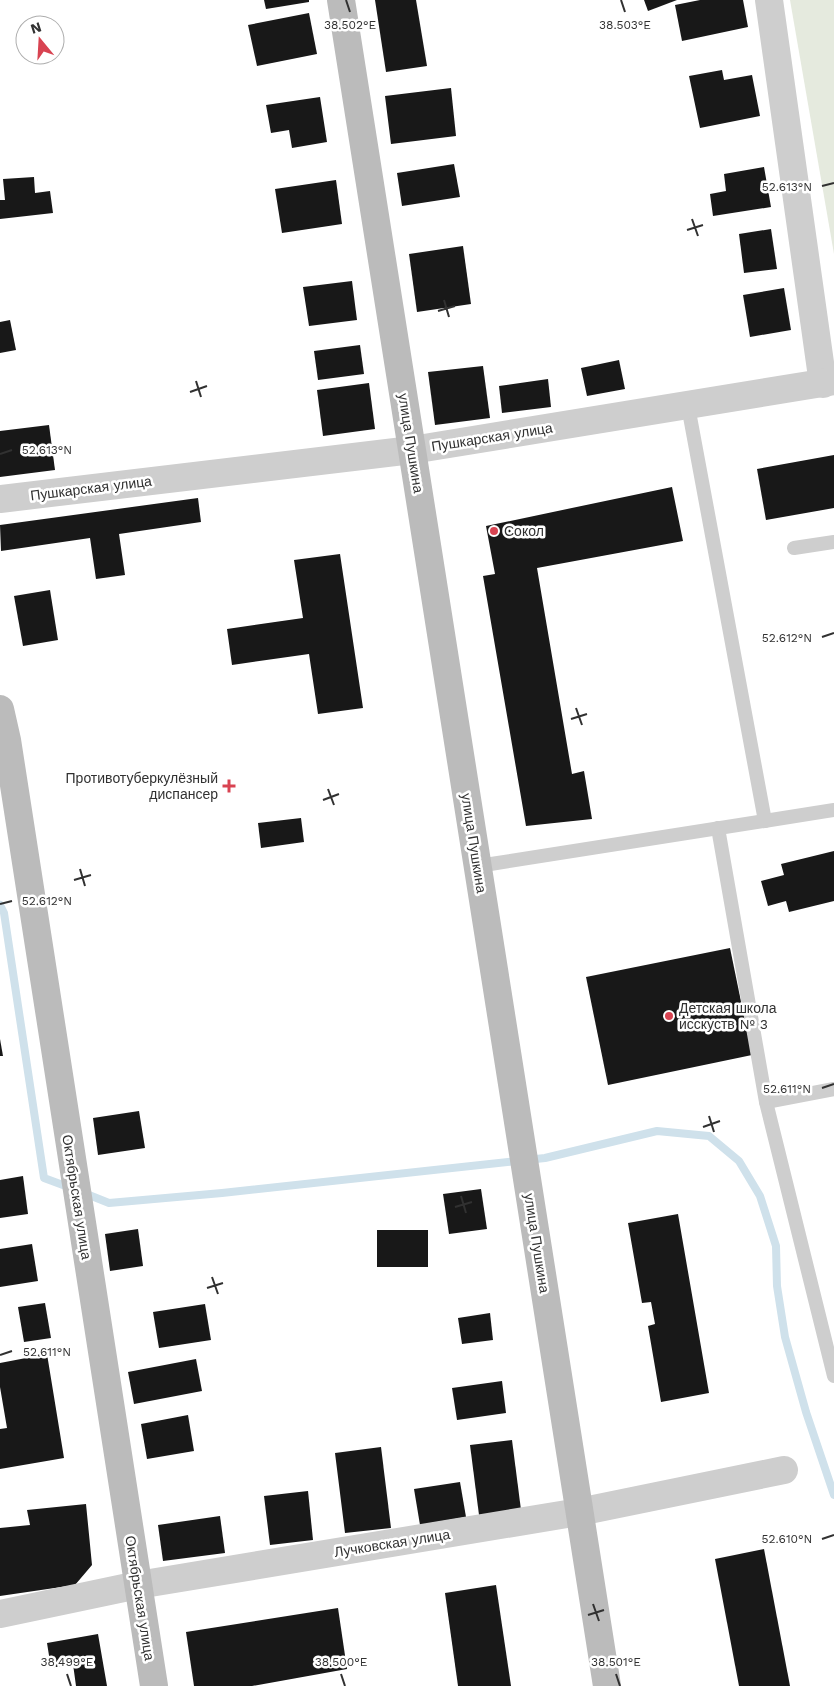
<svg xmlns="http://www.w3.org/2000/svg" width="834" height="1686" viewBox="0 0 834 1686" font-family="'Work Sans',sans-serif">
  <rect width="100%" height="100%" fill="#fff"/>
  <polygon fill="#e5eade" points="790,0 834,0 834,254"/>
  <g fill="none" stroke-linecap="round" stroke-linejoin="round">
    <g stroke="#cfe1eb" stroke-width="8">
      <polyline points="0,905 4,913 44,1178 71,1188"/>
      <polyline points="84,1193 109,1203 222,1193 545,1158 657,1131 709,1136 739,1161 760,1196 776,1246 777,1286 785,1337 806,1412 834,1495"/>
    </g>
  </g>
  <g fill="#181818">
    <polygon points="264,0 309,0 309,2 266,9"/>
    <polygon points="375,0 416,0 427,66 386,72"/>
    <polygon points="644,0 677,0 648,11"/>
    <polygon points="700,0 743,0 748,27 682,41 675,5"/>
    <polygon points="309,13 317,54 257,66 248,25"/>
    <polygon points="722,70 724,80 752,75 760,116 700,128 689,76"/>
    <polygon points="451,88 456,136 391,144 385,96"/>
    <polygon points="320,97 327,142 292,148 289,130 271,133 266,105"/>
    <polygon points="454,164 460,197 402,206 397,173"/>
    <polygon points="764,167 771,207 713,216 710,194 726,191 724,174"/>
    <polygon points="34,177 35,193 50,191 53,213 0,219 0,200 5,200 3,179"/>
    <polygon points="336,180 342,224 282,233 275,189"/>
    <polygon points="771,229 777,269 744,273 739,234"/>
    <polygon points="463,246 471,304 417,312 409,254"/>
    <polygon points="352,281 357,320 309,326 303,287"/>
    <polygon points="784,288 791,330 750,337 743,295"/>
    <polygon points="10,320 16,350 0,353 0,322"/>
    <polygon points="360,345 364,374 318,380 314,351"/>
    <polygon points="619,360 625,389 587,396 581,368"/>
    <polygon points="483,366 490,418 435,425 428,372"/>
    <polygon points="548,379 551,407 502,413 499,386"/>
    <polygon points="369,383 375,429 323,436 317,390"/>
    <polygon points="49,425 55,470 0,477 0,431"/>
    <polygon points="834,455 834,508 766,520 757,469"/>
    <polygon points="672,487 683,541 537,568 572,774 584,771 592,819 526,826 483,576 495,574 486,526"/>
    <polygon points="198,498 201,522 119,534 125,575 96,579 90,538 1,551 0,525"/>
    <polygon points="340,554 363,708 318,714 309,654 232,665 227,629 303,618 294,560"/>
    <polygon points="50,590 58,640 23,646 14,596"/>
    <polygon points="301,818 304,842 261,848 258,823"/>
    <polygon points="834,851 834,901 789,912 786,901 768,906 761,881 784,875 781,864"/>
    <polygon points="730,948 752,1055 608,1085 586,977"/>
    <polygon points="0,1039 3,1056 0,1056"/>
    <polygon points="139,1111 145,1148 98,1155 93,1118"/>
    <polygon points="23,1176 28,1214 0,1218 0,1180"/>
    <polygon points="481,1189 487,1229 449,1234 443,1194"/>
    <polygon points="678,1214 709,1393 661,1402 648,1326 655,1324 651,1302 642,1303 628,1223"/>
    <polygon points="138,1229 143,1266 110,1271 105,1234"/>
    <rect x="377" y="1230" width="51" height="37"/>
    <polygon points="32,1244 38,1281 0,1287 0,1249"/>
    <polygon points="45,1303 51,1338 24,1342 18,1307"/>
    <polygon points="205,1304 211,1340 159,1348 153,1312"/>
    <polygon points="490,1313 493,1340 462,1344 458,1318"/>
    <polygon points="47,1354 64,1458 0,1469 0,1429 7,1428 0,1387 0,1363"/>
    <polygon points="196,1359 202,1391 134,1404 128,1372"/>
    <polygon points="502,1381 506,1413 457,1420 452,1388"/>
    <polygon points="188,1415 194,1451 147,1459 141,1424"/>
    <polygon points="512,1440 521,1510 479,1515 470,1445"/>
    <polygon points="381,1447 391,1528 345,1533 335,1453"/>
    <polygon points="460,1482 466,1517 420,1525 414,1489"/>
    <polygon points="308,1491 313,1540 270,1545 264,1496"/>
    <polygon points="86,1504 92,1565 75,1585 0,1596 0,1528 30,1525 27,1510"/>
    <polygon points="220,1516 225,1553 163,1561 158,1525"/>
    <polygon points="764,1549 790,1686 739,1686 715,1559"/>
    <polygon points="496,1585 511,1686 458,1686 445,1593"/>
    <polygon points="338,1608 347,1669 252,1686 194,1686 186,1632"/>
    <polygon points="98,1634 107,1686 76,1686 73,1664 51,1668 47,1643"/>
  </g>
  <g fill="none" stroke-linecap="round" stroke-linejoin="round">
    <g stroke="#cecece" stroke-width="14">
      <polyline points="688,406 765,821"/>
      <polyline points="794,548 834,542"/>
      <polyline points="718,828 766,1102 834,1376"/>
      <polyline points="478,866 834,810"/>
      <polyline points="766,1102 834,1089"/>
    </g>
    <g stroke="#cecece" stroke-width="28">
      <polyline points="769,0 823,384"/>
      <polyline points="0,499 412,450 834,381"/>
      <polyline points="0,1614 138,1585 579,1512 784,1470"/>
    </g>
    <g stroke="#bbb" stroke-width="28">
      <polyline points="341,0 607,1686"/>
      <polyline points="0,709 7,740 154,1686"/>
    </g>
  </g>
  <path fill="none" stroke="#313131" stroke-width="2" d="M346,0l4,12M621,0l4,12M822,186l12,-3M692,219l6,17M687,230l16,-5M444,300l5,17M438,311l17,-5M196,381l5,16M190,392l17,-6M0,454l12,-4M822,637l12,-4M576,708l6,17M571,719l16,-5M328,789l6,16M323,800l16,-6M80,869l5,17M74,880l17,-5M0,904l12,-3M822,1088l12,-4M709,1116l5,16M703,1127l17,-6M461,1196l5,17M455,1207l17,-5M212,1277l6,17M207,1288l16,-5M0,1355l12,-4M822,1539l12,-4M593,1604l6,17M588,1615l16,-5M67,1674l4,12M341,1674l4,12M616,1674l4,12"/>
  <g fill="#d84351" stroke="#fff" stroke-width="2">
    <circle cx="494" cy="531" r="5"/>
    <path d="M226.5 778.5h5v5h5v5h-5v5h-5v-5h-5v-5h5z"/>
    <circle cx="669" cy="1016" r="5"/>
  </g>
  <g text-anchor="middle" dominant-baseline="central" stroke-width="5" stroke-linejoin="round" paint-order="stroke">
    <g font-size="14" fill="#313131" stroke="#fff">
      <text transform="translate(492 437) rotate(-9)">Пушкарская улица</text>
      <text transform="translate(411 443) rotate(81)">улица Пушкина</text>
      <text transform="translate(91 488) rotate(-7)">Пушкарская улица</text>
      <text transform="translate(474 843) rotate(81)">улица Пушкина</text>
      <text transform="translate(77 1197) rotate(81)">Октябрьская улица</text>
      <text transform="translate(537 1243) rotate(81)">улица Пушкина</text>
      <text transform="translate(392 1543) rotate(-9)">Лучковская улица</text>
      <text transform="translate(140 1598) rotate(81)">Октябрьская улица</text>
    </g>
    <g font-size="14" fill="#313131" stroke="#fff" text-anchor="start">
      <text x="504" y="531">Сокол</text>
      <text x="218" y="778" text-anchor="end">Противотуберкулёзный<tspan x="218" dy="16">диспансер</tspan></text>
      <text x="679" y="1008">Детская школа<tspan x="679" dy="16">исскуств № 3</tspan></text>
    </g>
  </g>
  <g font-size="12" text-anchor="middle" fill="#313131" stroke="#fff" stroke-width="5" stroke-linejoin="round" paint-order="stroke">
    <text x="350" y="29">38.502°E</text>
    <text x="625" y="29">38.503°E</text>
    <text x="787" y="191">52.613°N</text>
    <text x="47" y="454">52.613°N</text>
    <text x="787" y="642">52.612°N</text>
    <text x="47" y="905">52.612°N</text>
    <text x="787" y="1093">52.611°N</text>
    <text x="47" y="1356">52.611°N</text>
    <text x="787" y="1543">52.610°N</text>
    <text x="67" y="1666">38.499°E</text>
    <text x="341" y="1666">38.500°E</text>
    <text x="616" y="1666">38.501°E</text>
  </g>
  <g transform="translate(40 40) rotate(342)"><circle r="24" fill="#ffffff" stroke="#adadad"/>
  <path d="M0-4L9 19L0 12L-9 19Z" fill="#d84351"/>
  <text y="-8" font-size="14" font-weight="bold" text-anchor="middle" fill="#313131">N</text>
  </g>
</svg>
